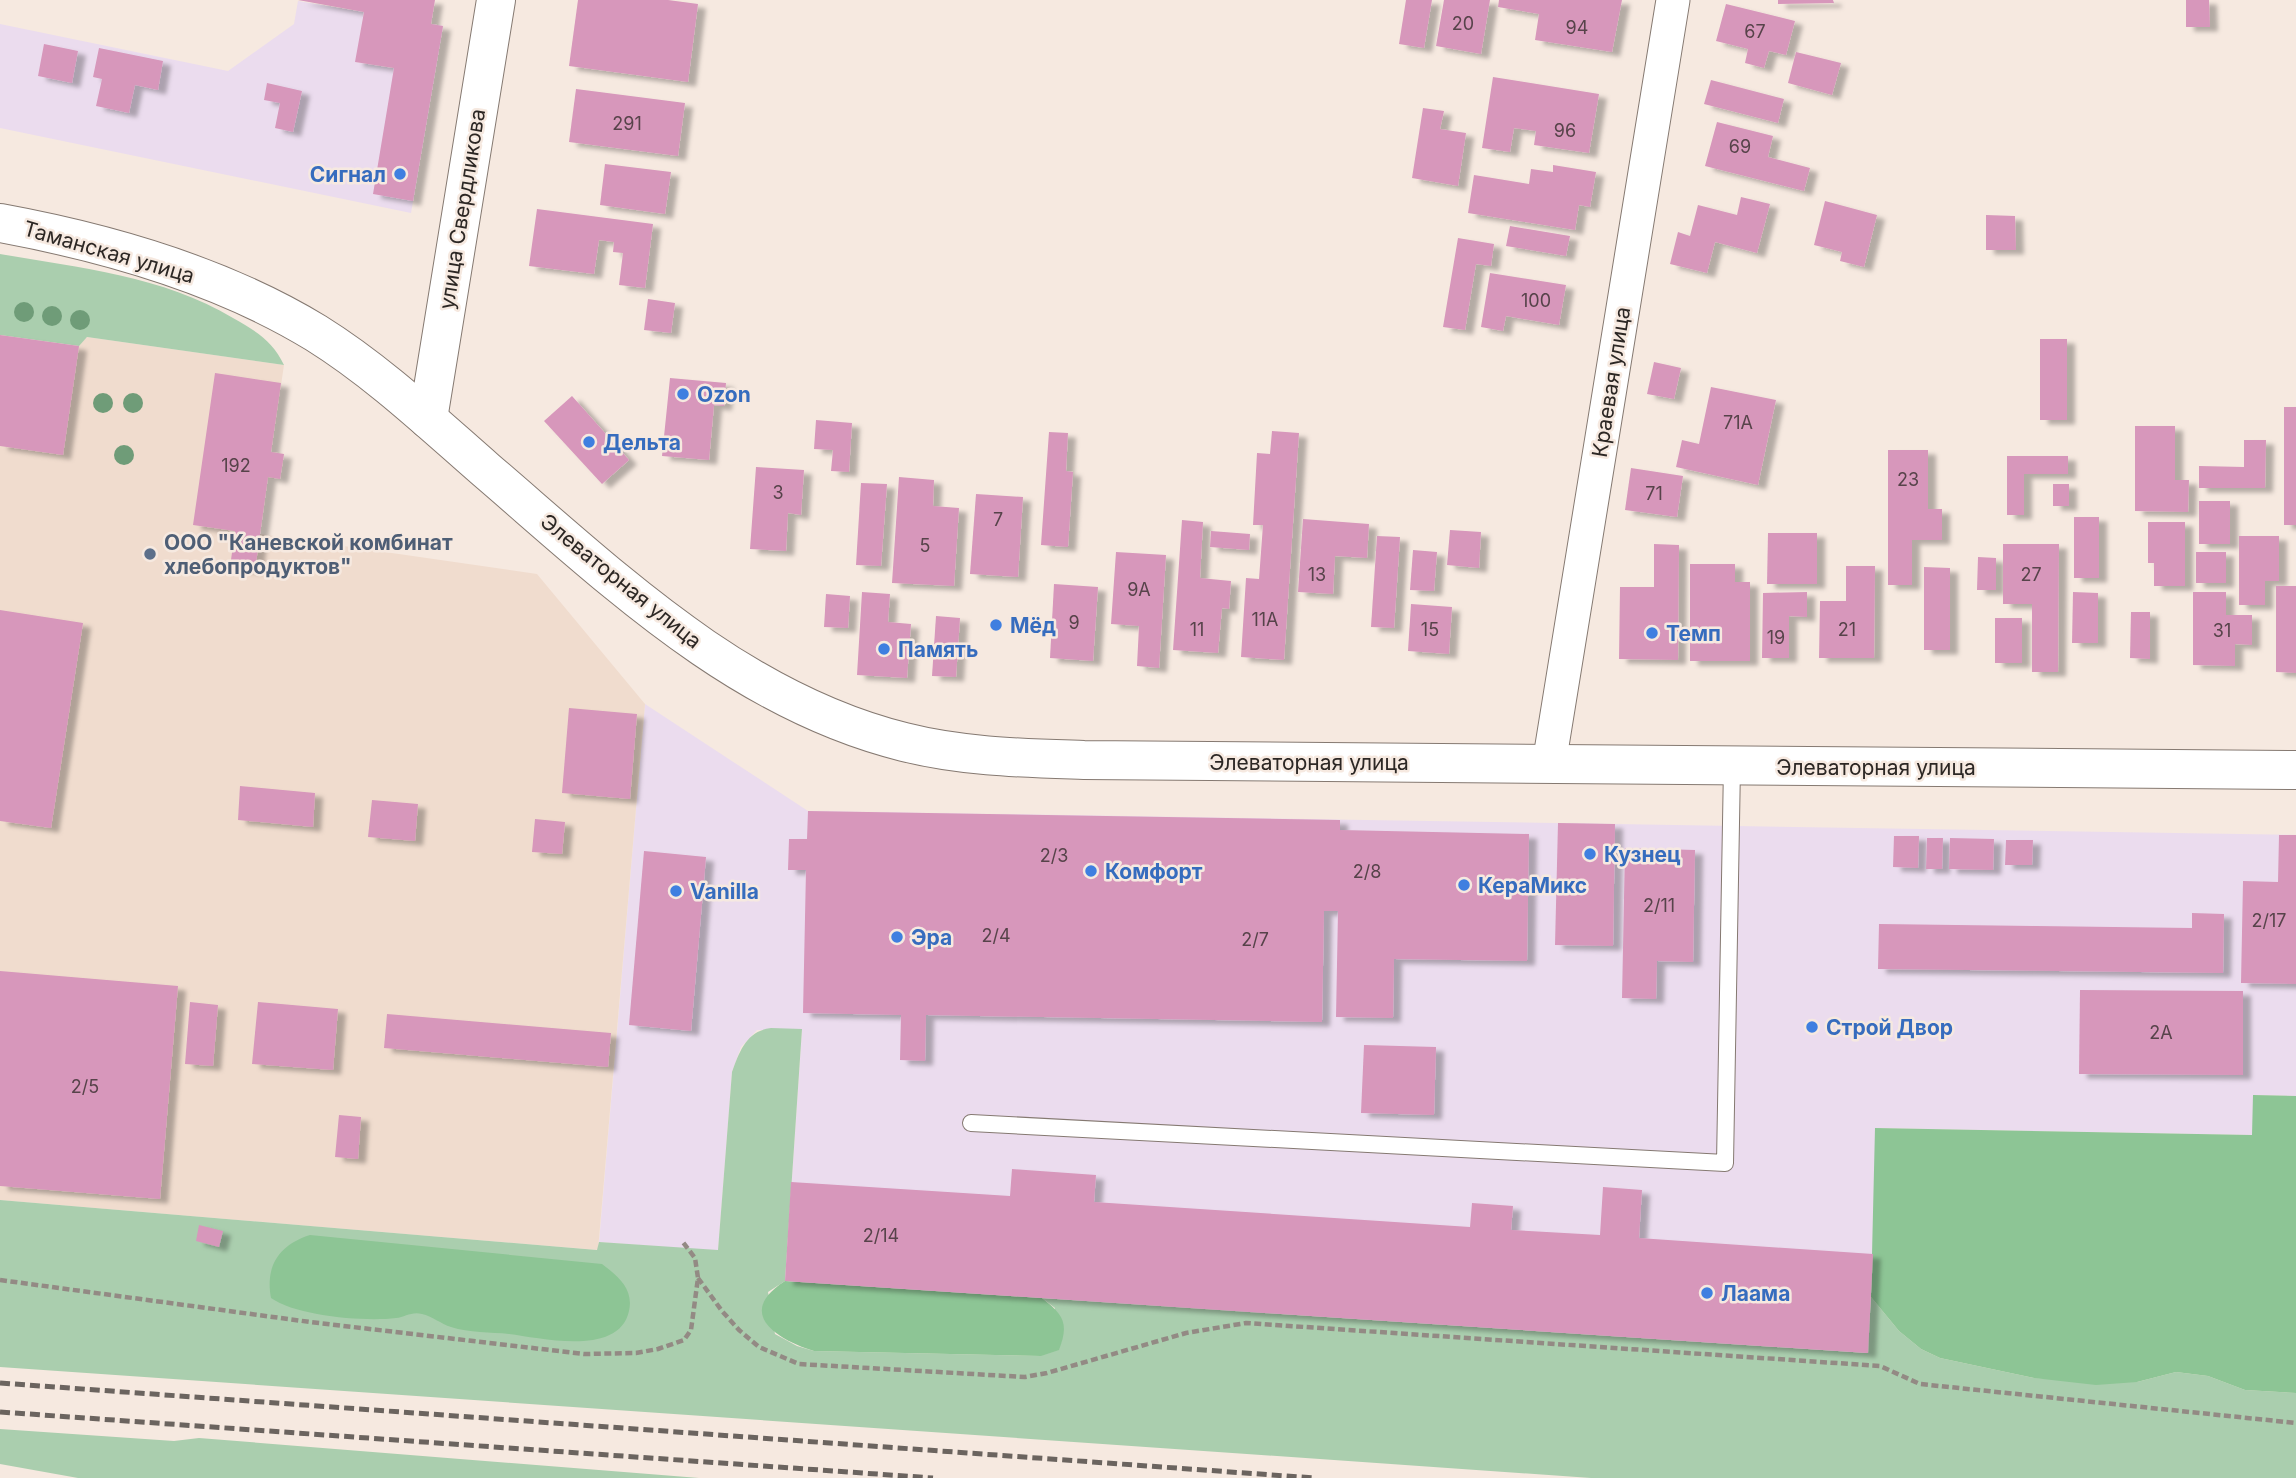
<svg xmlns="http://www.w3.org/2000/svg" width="2296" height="1478" viewBox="0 0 2296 1478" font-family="Inter,sans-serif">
  <defs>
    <filter id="shadow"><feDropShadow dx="8" dy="4.5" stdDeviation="2" flood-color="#0004"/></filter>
  </defs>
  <rect width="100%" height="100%" fill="#f6e9e0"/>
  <g fill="#ebdcee">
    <polygon points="298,1 364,12 356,62 423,73 431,24 443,26 411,213 0,128 0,24 228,71 294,24"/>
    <polygon points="645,704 808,811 2296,835 2296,1096 2253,1095 2253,1135 1876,1128 1873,1254 1868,1353 785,1281 802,1030 757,1030 741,1047 732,1072 718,1251 599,1242"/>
  </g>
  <polygon fill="#f0dcce" points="0,335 78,346 87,337 284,365 271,452 284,454 280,479 268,478 260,534 537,574 645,704 598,1250 0,1200"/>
  <g fill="#aaceae">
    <path d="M0,254c80,14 163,22 233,64 23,13 40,23 51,47l-197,-28 -8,9 -79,-11z"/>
    <path d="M771,1028l31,1 -17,252 -17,11 7,42 22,12 17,5 227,5 14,-48 -13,-10 825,55 4,-56 28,34 22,18 19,9 94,20 103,4 39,-10 32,4 37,14 51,3v85h-705l-1591,-111v-167l597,50 2,-8 119,8 14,-178c8,-22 15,-41 39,-44z"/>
    <polygon points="0,1429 174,1441 199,1438 699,1478 78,1478 0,1464"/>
  </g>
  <g fill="#8dc595">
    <polygon points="2253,1095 2296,1096 2296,1393 2245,1390 2208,1376 2176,1372 2137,1382 2096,1385 2034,1378 1940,1358 1921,1349 1899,1331 1871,1297 1875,1128 2252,1135"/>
    <path d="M310,1235l292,29c16,12 32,25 27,47 -10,46 -88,27 -120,23 -18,-2 -40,-1 -58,-7 -10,-3 -19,-11 -29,-13 -10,-3 -17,3 -26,4 -31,4 -100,-2 -125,-20 -6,-32 8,-53 39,-63z"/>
    <path d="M785,1281l257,17c22,17 27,26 17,52l-18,6 -227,-5c-38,-12 -79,-38 -29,-70z"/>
  </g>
  <g fill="#d797bb" filter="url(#shadow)">
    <polygon points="298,0 435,0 431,24 443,26 413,201 373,194 394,68 355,62 364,12"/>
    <polygon points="578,0 668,0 698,4 688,82 569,66"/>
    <polygon points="1406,0 1432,0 1424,48 1399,44"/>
    <polygon points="1444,0 1490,0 1481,54 1436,46"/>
    <polygon points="1499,0 1622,0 1612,52 1535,40 1539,14 1498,7"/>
    <polygon points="1778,0 1833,0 1834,3 1778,4"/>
    <polygon points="2186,0 2209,0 2210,27 2186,27"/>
    <polygon points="1726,4 1795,21 1786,55 1769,51 1764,68 1745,63 1748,49 1716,41"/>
    <polygon points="44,44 78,51 72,83 38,76"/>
    <polygon points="99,48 163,61 158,90 135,85 129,113 96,106 102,79 93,77"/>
    <polygon points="1796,52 1841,63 1832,95 1788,83"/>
    <polygon points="1493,77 1599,94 1589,153 1534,145 1536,131 1514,128 1510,152 1482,148"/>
    <polygon points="1711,80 1784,99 1778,123 1704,104"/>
    <polygon points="267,83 302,91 293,132 275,128 280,103 264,100"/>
    <polygon points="576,89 685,103 678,156 569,142"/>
    <polygon points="1423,108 1444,111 1440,129 1466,133 1458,186 1412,178"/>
    <polygon points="1717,122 1773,136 1768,157 1810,168 1804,191 1705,166"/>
    <polygon points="605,164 671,172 665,214 600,205"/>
    <polygon points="1553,165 1596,172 1590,207 1579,205 1575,230 1468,213 1474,175 1529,184 1531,169 1553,172"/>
    <polygon points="1741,197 1770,204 1757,253 1715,242 1707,273 1670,264 1678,232 1690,236 1698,205 1737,215"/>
    <polygon points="1825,201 1877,215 1864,267 1840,261 1842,252 1814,245"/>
    <polygon points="537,209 653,224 645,288 619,285 623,253 613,252 614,242 599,240 594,274 529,266"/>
    <polygon points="1986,215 2015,216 2016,250 1986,250"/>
    <polygon points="1510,226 1570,236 1566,256 1506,246"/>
    <polygon points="1458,238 1494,244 1491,266 1476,264 1465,330 1443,327"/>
    <polygon points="1490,273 1566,285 1559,325 1506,316 1503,331 1481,327"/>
    <polygon points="648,299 675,303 671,333 644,330"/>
    <polygon points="0,335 79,346 63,455 0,446"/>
    <rect x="2040" y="339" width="27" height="81"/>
    <polygon points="1654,362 1681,368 1674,399 1647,394"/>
    <polygon points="215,373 281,383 271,452 284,454 280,479 268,477 255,570 230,567 235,531 193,525"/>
    <polygon points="670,378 726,383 724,406 714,405 709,460 662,456"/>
    <polygon points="1711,387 1776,400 1758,485 1676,467 1682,440 1699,444"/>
    <polygon points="572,396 629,460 602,484 544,421"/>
    <rect x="2284" y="407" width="12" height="118"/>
    <polygon points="816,420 852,423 849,472 831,471 833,450 814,449"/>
    <polygon points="2135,426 2175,426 2175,480 2189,480 2188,512 2135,511"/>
    <polygon points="1272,431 1299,433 1284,660 1241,657 1246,578 1259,579 1263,525 1253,525 1257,453 1270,454"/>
    <polygon points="1049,432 1068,433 1066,471 1073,472 1068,547 1041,545"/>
    <polygon points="2244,440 2266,440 2265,488 2199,488 2199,466 2244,467"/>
    <polygon points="1888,450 1928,450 1928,509 1942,509 1942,540 1912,540 1912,585 1888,585"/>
    <polygon points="2007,456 2068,456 2068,474 2024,474 2024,515 2007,515"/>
    <polygon points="756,467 804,470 801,515 788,513 786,551 750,549"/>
    <polygon points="1631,468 1683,476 1677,517 1625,510"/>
    <polygon points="899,477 934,480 933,506 959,508 954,586 892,583"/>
    <polygon points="861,483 887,484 881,566 856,565"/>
    <rect x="2053" y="484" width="16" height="22"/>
    <polygon points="976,494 1023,497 1018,577 970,574"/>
    <rect x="2199" y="501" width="31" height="43"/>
    <rect x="2074" y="517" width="25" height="61"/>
    <polygon points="1303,519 1369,524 1367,558 1335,556 1333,594 1298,592"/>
    <polygon points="1182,520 1203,522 1200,578 1231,581 1229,609 1222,608 1218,653 1173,650"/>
    <polygon points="2148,522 2185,522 2185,586 2154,586 2154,563 2148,563"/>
    <polygon points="1450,530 1481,532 1479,568 1447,565"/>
    <polygon points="1211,531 1250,534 1249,550 1210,547"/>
    <polygon points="1768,533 1817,533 1817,584 1767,584"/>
    <polygon points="1377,536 1400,537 1394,628 1371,627"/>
    <polygon points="2239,536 2279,536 2279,581 2265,581 2265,605 2239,605"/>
    <polygon points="1654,544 1679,545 1678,660 1619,659 1620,587 1654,587"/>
    <polygon points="2003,544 2059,544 2058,672 2032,672 2032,604 2003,604"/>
    <polygon points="1413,550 1437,552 1434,591 1410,590"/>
    <polygon points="1116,552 1166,555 1159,668 1137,666 1139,626 1111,624"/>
    <rect x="2196" y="552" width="30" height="31"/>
    <polygon points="1978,557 1996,558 1996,590 1977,590"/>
    <polygon points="1690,564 1735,564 1735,582 1750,582 1750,661 1690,661"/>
    <polygon points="1846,566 1875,566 1874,658 1819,658 1820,601 1846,601"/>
    <polygon points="1924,567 1950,568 1950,650 1924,650"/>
    <polygon points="1054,584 1098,587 1093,661 1050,658"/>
    <polygon points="2276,586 2296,586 2296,673 2276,672"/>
    <polygon points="862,592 890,594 888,622 911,624 907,678 857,675"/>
    <polygon points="1807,592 1807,617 1789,616 1789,658 1762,658 1763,593"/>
    <polygon points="2073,592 2098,593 2098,643 2072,643"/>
    <polygon points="2193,592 2226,592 2226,615 2252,615 2252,645 2235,644 2235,666 2193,665"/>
    <polygon points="826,594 850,596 848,628 824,627"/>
    <polygon points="1411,604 1452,607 1449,654 1408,651"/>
    <polygon points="0,610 83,623 51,828 0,821"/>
    <polygon points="2131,612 2150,612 2150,659 2130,658"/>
    <polygon points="936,616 960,618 956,677 932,676"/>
    <rect x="1995" y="618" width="27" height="45"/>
    <polygon points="569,708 637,714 630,799 562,793"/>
    <polygon points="240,786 315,793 313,827 238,820"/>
    <polygon points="372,800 418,804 415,841 368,837"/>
    <polygon points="808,811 1340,820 1340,830 1529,834 1527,961 1394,959 1393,1018 1336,1017 1338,911 1324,911 1322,1022 926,1015 925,1061 900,1060 901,1015 803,1013 806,870 788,870 789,839 807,839"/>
    <polygon points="535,819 565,822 562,854 532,852"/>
    <polygon points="1558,823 1615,824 1613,946 1555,945"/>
    <polygon points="2279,835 2296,835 2296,984 2241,983 2243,881 2278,882"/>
    <polygon points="1894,836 1919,836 1918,868 1893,867"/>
    <polygon points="1927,838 1943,838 1942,869 1926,869"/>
    <polygon points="1950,838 1994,839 1993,870 1949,869"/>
    <polygon points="2006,840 2033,840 2032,865 2005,865"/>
    <polygon points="1625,848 1695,850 1693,962 1657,961 1656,999 1622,998"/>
    <polygon points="644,851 706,857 691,1031 629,1025"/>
    <polygon points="2192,913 2224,914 2223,973 1878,969 1879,924 2192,928"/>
    <polygon points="0,971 178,986 160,1199 0,1186"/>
    <polygon points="2080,990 2243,991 2243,1075 2079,1074"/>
    <polygon points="190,1002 218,1005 213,1066 185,1064"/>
    <polygon points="258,1002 338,1009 333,1070 252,1064"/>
    <polygon points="387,1014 611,1033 608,1067 384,1048"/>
    <polygon points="1364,1045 1436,1047 1434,1115 1361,1113"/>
    <polygon points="339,1115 361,1117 358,1159 335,1157"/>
    <polygon points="1012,1169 1096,1175 1094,1202 1470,1227 1472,1203 1513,1206 1511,1230 1600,1235 1603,1187 1642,1190 1639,1238 1873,1254 1868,1353 785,1281 791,1182 1010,1196"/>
    <polygon points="199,1225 223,1231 219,1247 196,1241"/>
  </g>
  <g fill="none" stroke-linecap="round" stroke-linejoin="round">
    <g stroke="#857971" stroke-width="18">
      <polyline id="service" points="971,1123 1725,1163 1732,766"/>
    </g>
    <g stroke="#857971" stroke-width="35">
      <polyline id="minor" points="1549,764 1673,0"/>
    </g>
    <g stroke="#857971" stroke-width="40">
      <g id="tertiary">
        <path d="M0,223c109,20 221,52 316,110 61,38 115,89 170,137 126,108 252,231 418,272 59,15 120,16 180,18l1212,10"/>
        <polyline points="428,419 496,0"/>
      </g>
    </g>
    <g stroke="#938a84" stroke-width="4.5" stroke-dasharray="7 3.5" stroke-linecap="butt">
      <polyline points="698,1278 722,1311 739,1330 759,1347 799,1364 1025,1377 1047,1373 1186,1333 1246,1323 1880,1366 1920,1384 2296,1423"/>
      <polyline points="0,1280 310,1322 584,1354 636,1353 658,1349 684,1340 691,1330 698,1278 695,1258 682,1241"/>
    </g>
    <use href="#service" stroke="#fff" stroke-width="16"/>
    <use href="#minor" stroke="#fff" stroke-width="33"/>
    <use href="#tertiary" stroke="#fff" stroke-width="38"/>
    <g stroke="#6b645f" stroke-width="5" stroke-dasharray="10 5" stroke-linecap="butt">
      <polyline points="0,1383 1314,1478"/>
      <polyline points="0,1412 933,1478"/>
    </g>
  </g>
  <g fill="#6f9c78">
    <circle cx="24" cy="312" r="10"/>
    <circle cx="52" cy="316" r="10"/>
    <circle cx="80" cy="320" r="10"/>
    <circle cx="103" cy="403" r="10"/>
    <circle cx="133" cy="403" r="10"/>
    <circle cx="124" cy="455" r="10"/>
  </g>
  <g fill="#3f7fe0" stroke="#f6e9e0" stroke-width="2.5">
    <circle cx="400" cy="174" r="7"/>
    <circle cx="683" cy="394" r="7"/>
    <circle cx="589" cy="442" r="7"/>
    <circle cx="996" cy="625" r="7"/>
    <circle cx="1652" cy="633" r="7"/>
    <circle cx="884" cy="649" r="7"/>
    <circle cx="1590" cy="854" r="7"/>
    <circle cx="1091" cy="871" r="7"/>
    <circle cx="1464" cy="885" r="7"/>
    <circle cx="676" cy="891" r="7"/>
    <circle cx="897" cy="937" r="7"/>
    <circle cx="1812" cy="1027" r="7"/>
    <circle cx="1707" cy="1293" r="7"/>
  </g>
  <circle fill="#5c6f8a" stroke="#f6e9e0" stroke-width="2.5" cx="150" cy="554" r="7"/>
  <g text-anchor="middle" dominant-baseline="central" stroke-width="5" stroke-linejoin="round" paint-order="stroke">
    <g font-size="18" fill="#57434a">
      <text x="1463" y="23">20</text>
      <text x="1577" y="27">94</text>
      <text x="1755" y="31">67</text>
      <text x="627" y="123">291</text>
      <text x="1565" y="130">96</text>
      <text x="1740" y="146">69</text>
      <text x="1536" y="300">100</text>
      <text x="1738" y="422">71А</text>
      <text x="236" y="465">192</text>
      <text x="1908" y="479">23</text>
      <text x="778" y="492">3</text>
      <text x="1654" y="493">71</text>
      <text x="998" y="519">7</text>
      <text x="925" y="545">5</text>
      <text x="1317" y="574">13</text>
      <text x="2031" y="574">27</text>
      <text x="1139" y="589">9А</text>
      <text x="1265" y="619">11А</text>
      <text x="1074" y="622">9</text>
      <text x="1197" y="629">11</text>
      <text x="1430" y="629">15</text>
      <text x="1847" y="629">21</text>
      <text x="2222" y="630">31</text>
      <text x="1776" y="637">19</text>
      <text x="1054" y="855">2/3</text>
      <text x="1367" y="871">2/8</text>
      <text x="1659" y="905">2/11</text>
      <text x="2269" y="920">2/17</text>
      <text x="996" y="935">2/4</text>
      <text x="1255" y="939">2/7</text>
      <text x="2161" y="1032">2А</text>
      <text x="85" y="1086">2/5</text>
      <text x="881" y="1235">2/14</text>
    </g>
    <g font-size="21" font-weight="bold" fill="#366cbe" stroke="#f6e9e0" text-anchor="start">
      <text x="386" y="174" text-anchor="end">Сигнал</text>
      <text x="697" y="394">Ozon</text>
      <text x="603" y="442">Дельта</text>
      <text x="1010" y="625">Мёд</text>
      <text x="1666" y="633">Темп</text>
      <text x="898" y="649">Память</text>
      <text x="1604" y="854">Кузнец</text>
      <text x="1105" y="871">Комфорт</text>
      <text x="1478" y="885">КераМикс</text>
      <text x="690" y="891">Vanilla</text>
      <text x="911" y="937">Эра</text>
      <text x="1826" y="1027">Строй Двор</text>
      <text x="1721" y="1293">Лаама</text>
    </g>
    <g font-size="21" fill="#2c2724" stroke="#f6e9e0">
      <text transform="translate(462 209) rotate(-81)">улица Свердликова</text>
      <text transform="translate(109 252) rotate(16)">Таманская улица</text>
      <text transform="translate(1611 382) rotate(-81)">Краевая улица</text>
      <text transform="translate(621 581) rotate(39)">Элеваторная улица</text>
      <text x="1309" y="762">Элеваторная улица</text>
      <text x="1876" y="767">Элеваторная улица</text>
    </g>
    <g font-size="21" font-weight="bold" fill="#4e5e75" stroke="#f6e9e0" text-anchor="start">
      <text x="164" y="542">ООО "Каневской комбинат<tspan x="164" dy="24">хлебопродуктов"</tspan></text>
    </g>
  </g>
</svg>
